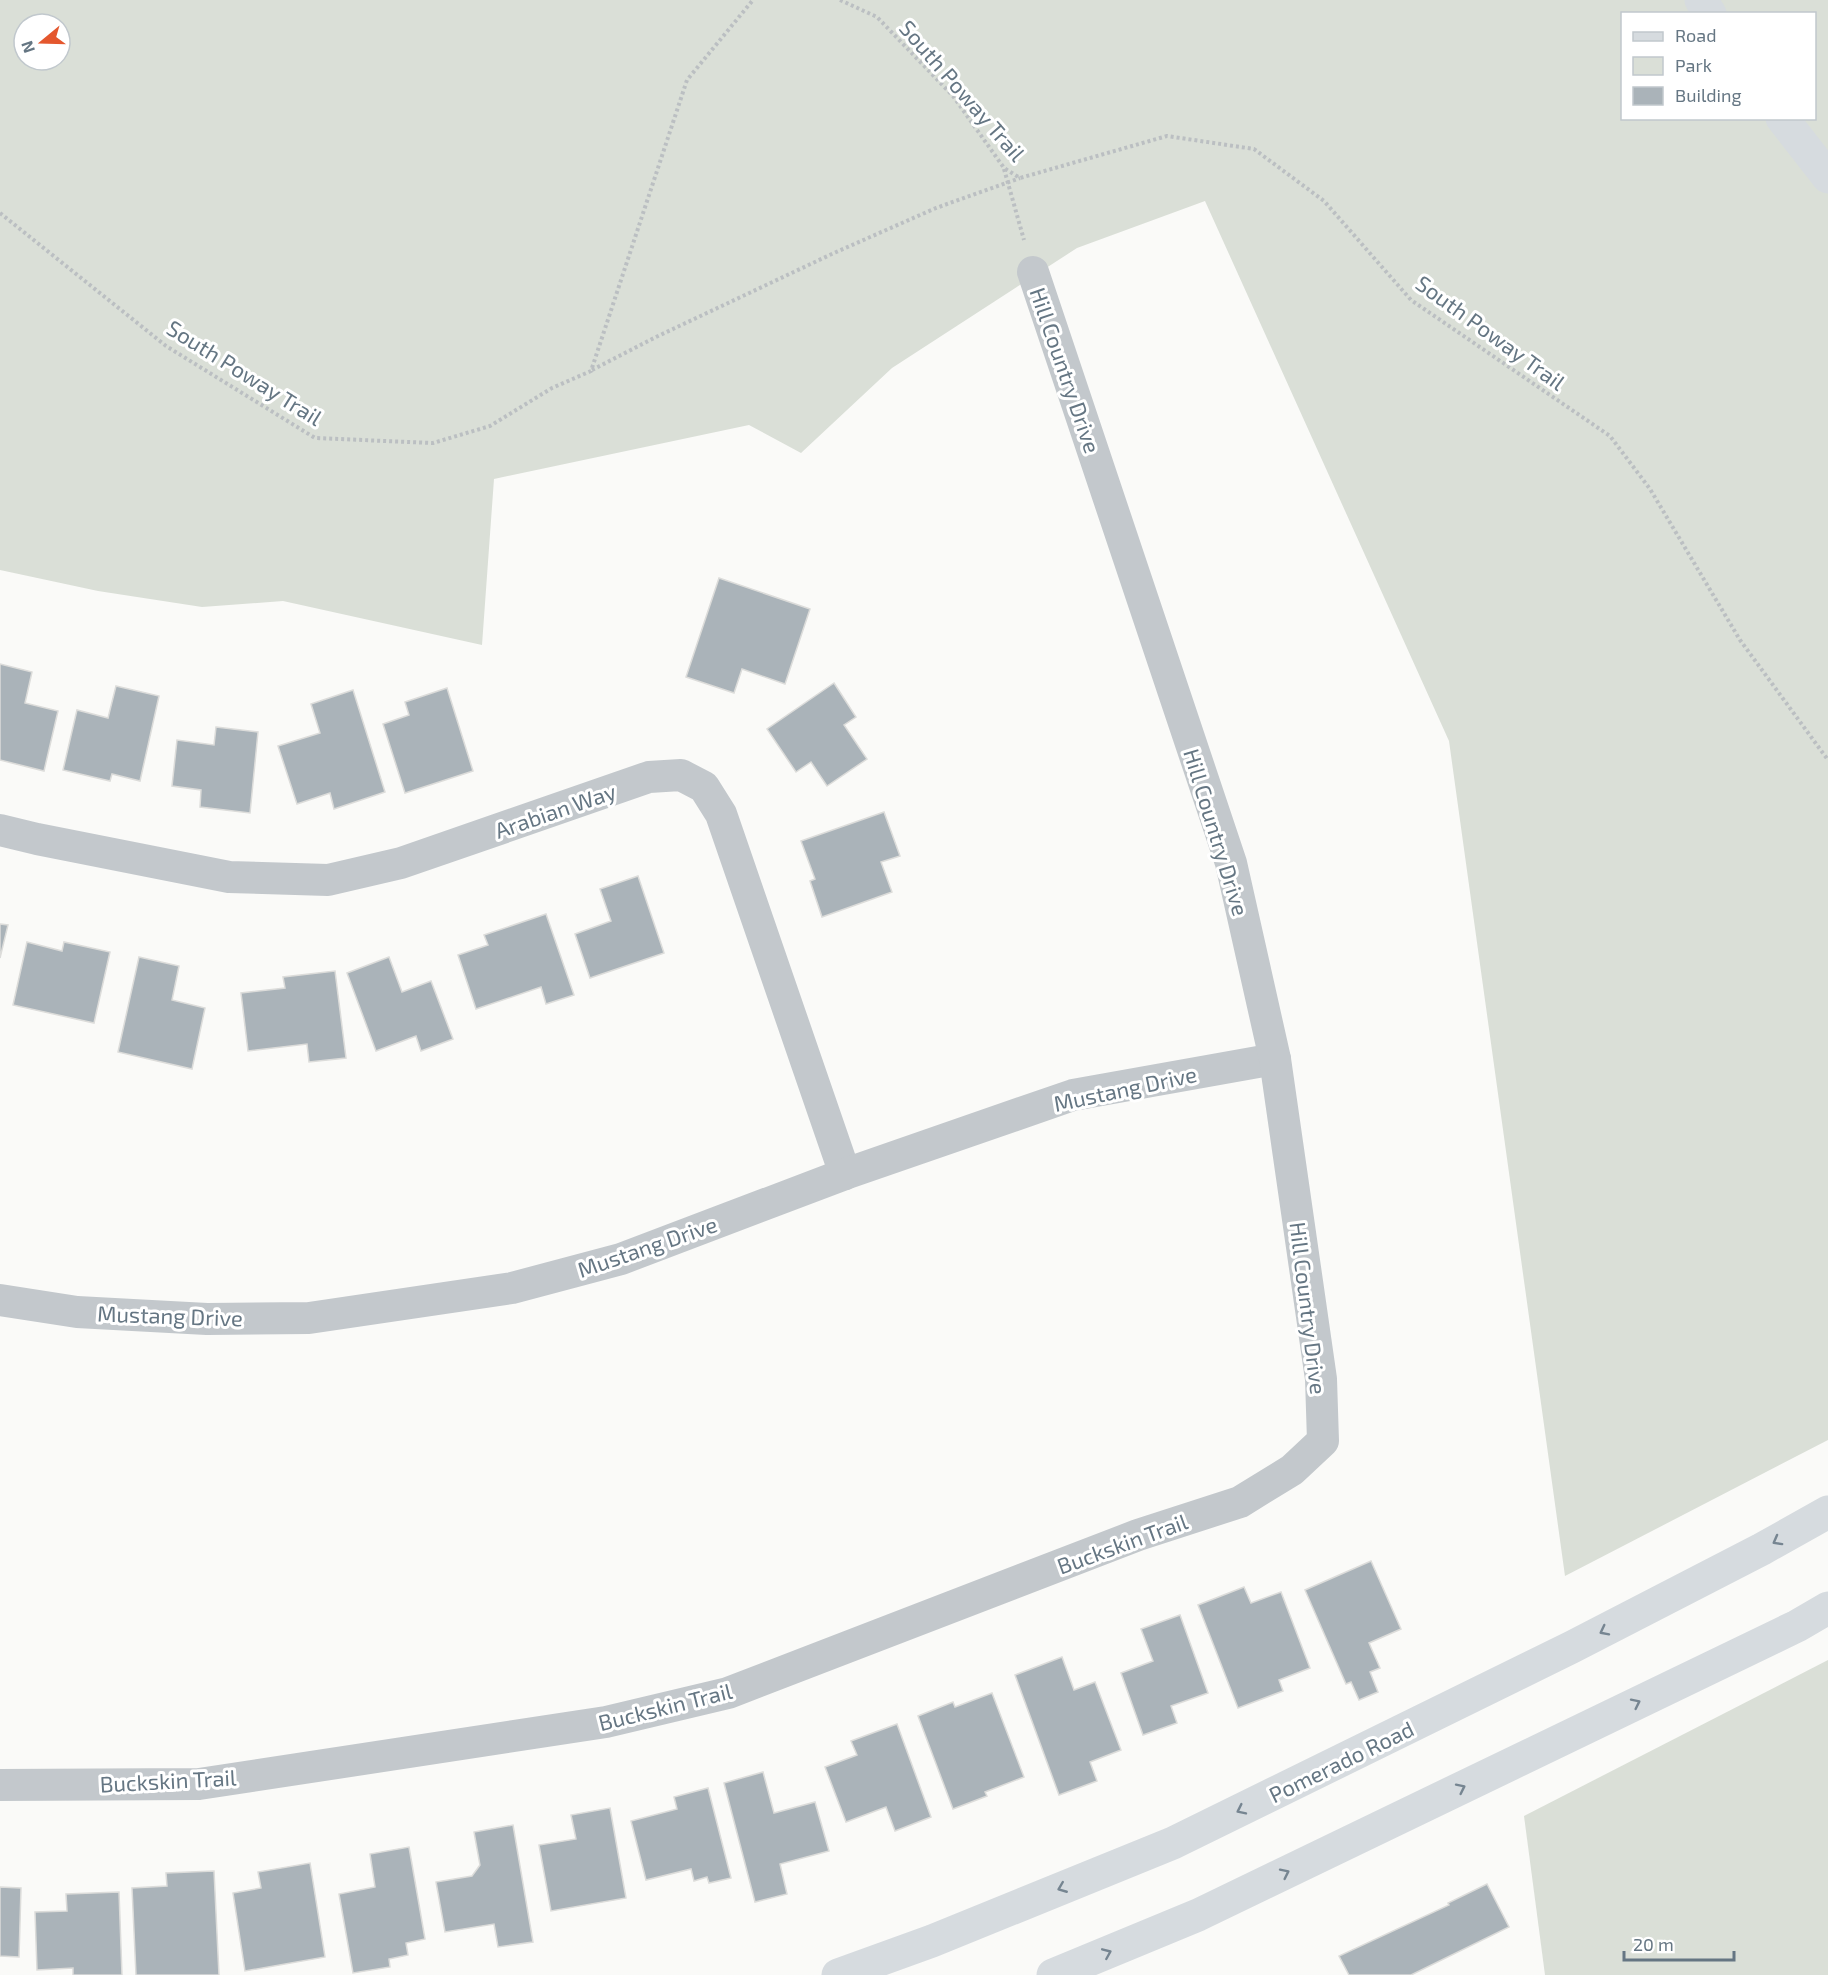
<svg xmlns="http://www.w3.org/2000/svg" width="1828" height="1975" viewBox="0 0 1828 1975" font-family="'Exo 2',sans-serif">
  <rect width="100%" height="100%" fill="#fafaf8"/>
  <g fill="#dadfd7" fill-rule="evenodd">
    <path d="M0,0h1828v1440l-263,136 -116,-835 -244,-540 -128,47 -185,120 -91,85 -52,-28 -255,54 -12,166 -199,-44 -81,6 -104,-16 -98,-21zM1622,14h192v104h-192zM24,24h36v36h-36z"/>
    <polygon points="1828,1660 1828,1975 1545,1975 1524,1816"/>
  </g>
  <g fill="#aab3b9" stroke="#dcdcda" stroke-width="1.5">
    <polygon points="719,578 810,609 785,684 742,669 734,693 686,677"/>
    <polygon points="0,664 32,672 25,703 58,711 44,771 0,760"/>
    <polygon points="834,683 856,717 844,725 867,759 827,786 811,762 796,772 767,729"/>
    <polygon points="116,686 159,696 140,781 112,774 110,781 63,770 77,710 108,718"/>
    <polygon points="447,688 473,771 405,793 383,724 409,715 405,702"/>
    <polygon points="353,690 385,792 334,809 330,793 297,804 278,746 320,733 311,704"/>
    <polygon points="216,727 258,732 250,813 200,807 201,790 172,786 177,740 214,745"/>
    <polygon points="884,812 900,856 881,862 892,892 822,917 810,881 815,879 801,841"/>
    <polygon points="638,876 664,953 590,978 575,934 611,921 600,889"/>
    <polygon points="546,914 574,995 546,1004 541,987 476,1009 458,955 488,945 484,935"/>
    <polygon points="0,924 8,925 0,958"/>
    <polygon points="27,942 62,951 64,942 110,952 94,1023 13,1005"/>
    <polygon points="139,957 179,966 172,1000 205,1008 192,1069 118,1052"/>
    <polygon points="389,957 402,992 431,981 453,1039 421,1051 416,1036 376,1051 347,973"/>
    <polygon points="335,971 346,1058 309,1062 307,1044 248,1051 241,993 285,988 283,977"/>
    <polygon points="1371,1561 1401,1629 1369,1643 1380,1668 1370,1672 1378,1692 1359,1700 1351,1682 1346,1684 1305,1590"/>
    <polygon points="1244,1587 1251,1603 1281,1592 1310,1668 1279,1680 1283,1691 1238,1708 1198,1605"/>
    <polygon points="1180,1615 1208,1693 1171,1706 1177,1723 1143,1735 1121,1673 1153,1661 1141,1629"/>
    <polygon points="1062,1657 1074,1690 1095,1682 1121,1750 1090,1762 1097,1781 1059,1795 1015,1675"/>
    <polygon points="992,1693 1024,1777 985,1792 987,1796 953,1809 918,1716 953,1702 955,1707"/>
    <polygon points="897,1724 931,1817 895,1831 886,1807 846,1822 825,1767 857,1755 851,1741"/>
    <polygon points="763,1772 774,1813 815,1802 829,1851 780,1864 787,1894 755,1902 724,1783"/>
    <polygon points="708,1788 731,1878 709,1883 707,1877 694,1881 691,1869 646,1880 631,1821 677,1809 674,1797"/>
    <polygon points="610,1808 626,1898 551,1911 539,1845 576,1839 571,1815"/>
    <polygon points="513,1825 533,1942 498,1947 494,1924 445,1932 436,1882 472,1876 480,1865 474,1832"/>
    <polygon points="409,1847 425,1939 406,1943 408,1955 389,1959 390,1967 353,1973 339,1894 375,1887 370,1854"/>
    <polygon points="310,1863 325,1957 245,1971 233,1893 261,1888 258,1872"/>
    <polygon points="214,1871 219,1975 136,1975 132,1888 167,1886 166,1873"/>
    <polygon points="1487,1884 1509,1927 1411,1975 1349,1975 1339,1956 1449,1905 1448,1903"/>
    <polygon points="0,1887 21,1888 19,1957 0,1956"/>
    <polygon points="119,1892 122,1975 73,1975 73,1968 37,1970 35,1912 67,1911 66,1894"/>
  </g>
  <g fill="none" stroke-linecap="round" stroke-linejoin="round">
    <g stroke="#bbbfc2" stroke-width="4" stroke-dasharray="3 3" stroke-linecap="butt">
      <polyline points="840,0 877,17 953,96 1004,168 1020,178 1167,136 1254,149 1324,201 1411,300 1610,436 1650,489 1740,640 1828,760"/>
      <polyline points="1004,169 1024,240"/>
      <polyline points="0,213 166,346 315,438 433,443 490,426 552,388 591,371 687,80 753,0"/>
      <polyline points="592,370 656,337 834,253 936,208 1020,178"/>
    </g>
    <g stroke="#c3c8cc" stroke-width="32">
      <polyline points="0,830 37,839 229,877 328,880 401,863 649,777 681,775 704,787 721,814 845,1174"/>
      <polyline points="0,1300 77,1312 207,1319 309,1318 512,1288 621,1259 845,1174 1073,1095 1275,1059"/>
      <polyline points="0,1785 199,1784 606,1722 728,1693 1138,1535 1240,1502 1292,1470 1323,1441 1321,1379 1275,1059 1231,863 1033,272"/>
    </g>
    <g stroke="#d6dbdf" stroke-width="33">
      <polyline points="1701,0 1710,14"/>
      <polyline points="1782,118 1828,177"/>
    </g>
    <g stroke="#d6dbdf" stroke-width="33">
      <polyline points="838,1975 932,1941 1173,1843 1572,1647 1762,1549 1828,1512"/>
      <polyline points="1053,1975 1198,1915 1797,1626 1828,1608"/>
    </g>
  </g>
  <defs><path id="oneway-chevron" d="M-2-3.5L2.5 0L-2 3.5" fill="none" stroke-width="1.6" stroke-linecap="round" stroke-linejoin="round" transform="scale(1.5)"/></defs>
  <g stroke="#768591">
    <use href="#oneway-chevron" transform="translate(1777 1541) rotate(151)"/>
    <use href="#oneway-chevron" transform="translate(1604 1631) rotate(153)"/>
    <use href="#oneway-chevron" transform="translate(1636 1703) rotate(-26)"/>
    <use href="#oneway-chevron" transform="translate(1461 1788) rotate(-26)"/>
    <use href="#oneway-chevron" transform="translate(1241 1810) rotate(154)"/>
    <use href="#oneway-chevron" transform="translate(1285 1873) rotate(-26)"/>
    <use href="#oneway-chevron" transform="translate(1062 1888) rotate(158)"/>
    <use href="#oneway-chevron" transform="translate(1107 1953) rotate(-23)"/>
  </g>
  <g text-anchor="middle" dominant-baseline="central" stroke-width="6" stroke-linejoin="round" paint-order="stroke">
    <g font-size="22" fill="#657683" stroke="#fff">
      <text transform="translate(963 90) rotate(49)">South Poway Trail</text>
      <text transform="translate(1491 332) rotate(36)">South Poway Trail</text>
      <text transform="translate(1066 370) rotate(71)">Hill Country Drive</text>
      <text transform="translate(245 372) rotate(32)">South Poway Trail</text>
      <text transform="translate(555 810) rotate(-19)">Arabian Way</text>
      <text transform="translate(1217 832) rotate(73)">Hill Country Drive</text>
      <text transform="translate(1125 1088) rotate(-12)">Mustang Drive</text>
      <text transform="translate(647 1246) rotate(-19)">Mustang Drive</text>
      <text transform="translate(1309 1308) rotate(83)">Hill Country Drive</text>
      <text transform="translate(170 1315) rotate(2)">Mustang Drive</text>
      <text transform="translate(1122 1543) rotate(-20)">Buckskin Trail</text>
      <text transform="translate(665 1706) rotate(-14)">Buckskin Trail</text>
      <text transform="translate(1341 1761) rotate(-26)">Pomerado Road</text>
      <text transform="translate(168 1780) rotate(-3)">Buckskin Trail</text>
    </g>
  </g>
  <rect x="1621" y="12" width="195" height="108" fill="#ffffff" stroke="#c1c8cd" stroke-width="1.5"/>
  <rect x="1633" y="32" width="30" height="9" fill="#d6dbdf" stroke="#c1c8cd" stroke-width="1.5"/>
  <text x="1675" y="42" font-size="18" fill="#657683">Road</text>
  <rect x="1633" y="57" width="30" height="18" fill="#dadfd7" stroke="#c1c8cd" stroke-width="1.5"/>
  <text x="1675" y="72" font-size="18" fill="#657683">Park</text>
  <rect x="1633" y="87" width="30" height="18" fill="#aab3b9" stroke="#c1c8cd" stroke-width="1.5"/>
  <text x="1675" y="102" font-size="18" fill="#657683">Building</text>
  <g transform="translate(42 42) rotate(251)"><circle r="28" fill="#ffffff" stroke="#c1c8cd" stroke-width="1.5"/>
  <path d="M0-4.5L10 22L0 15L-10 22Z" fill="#e4572e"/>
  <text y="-9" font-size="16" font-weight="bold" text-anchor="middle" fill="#657683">N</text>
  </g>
  <path d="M1624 1951v9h110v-9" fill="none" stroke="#657683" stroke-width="3"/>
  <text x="1633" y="1951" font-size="18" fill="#657683" stroke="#ffffff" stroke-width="4.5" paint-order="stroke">20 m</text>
</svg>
